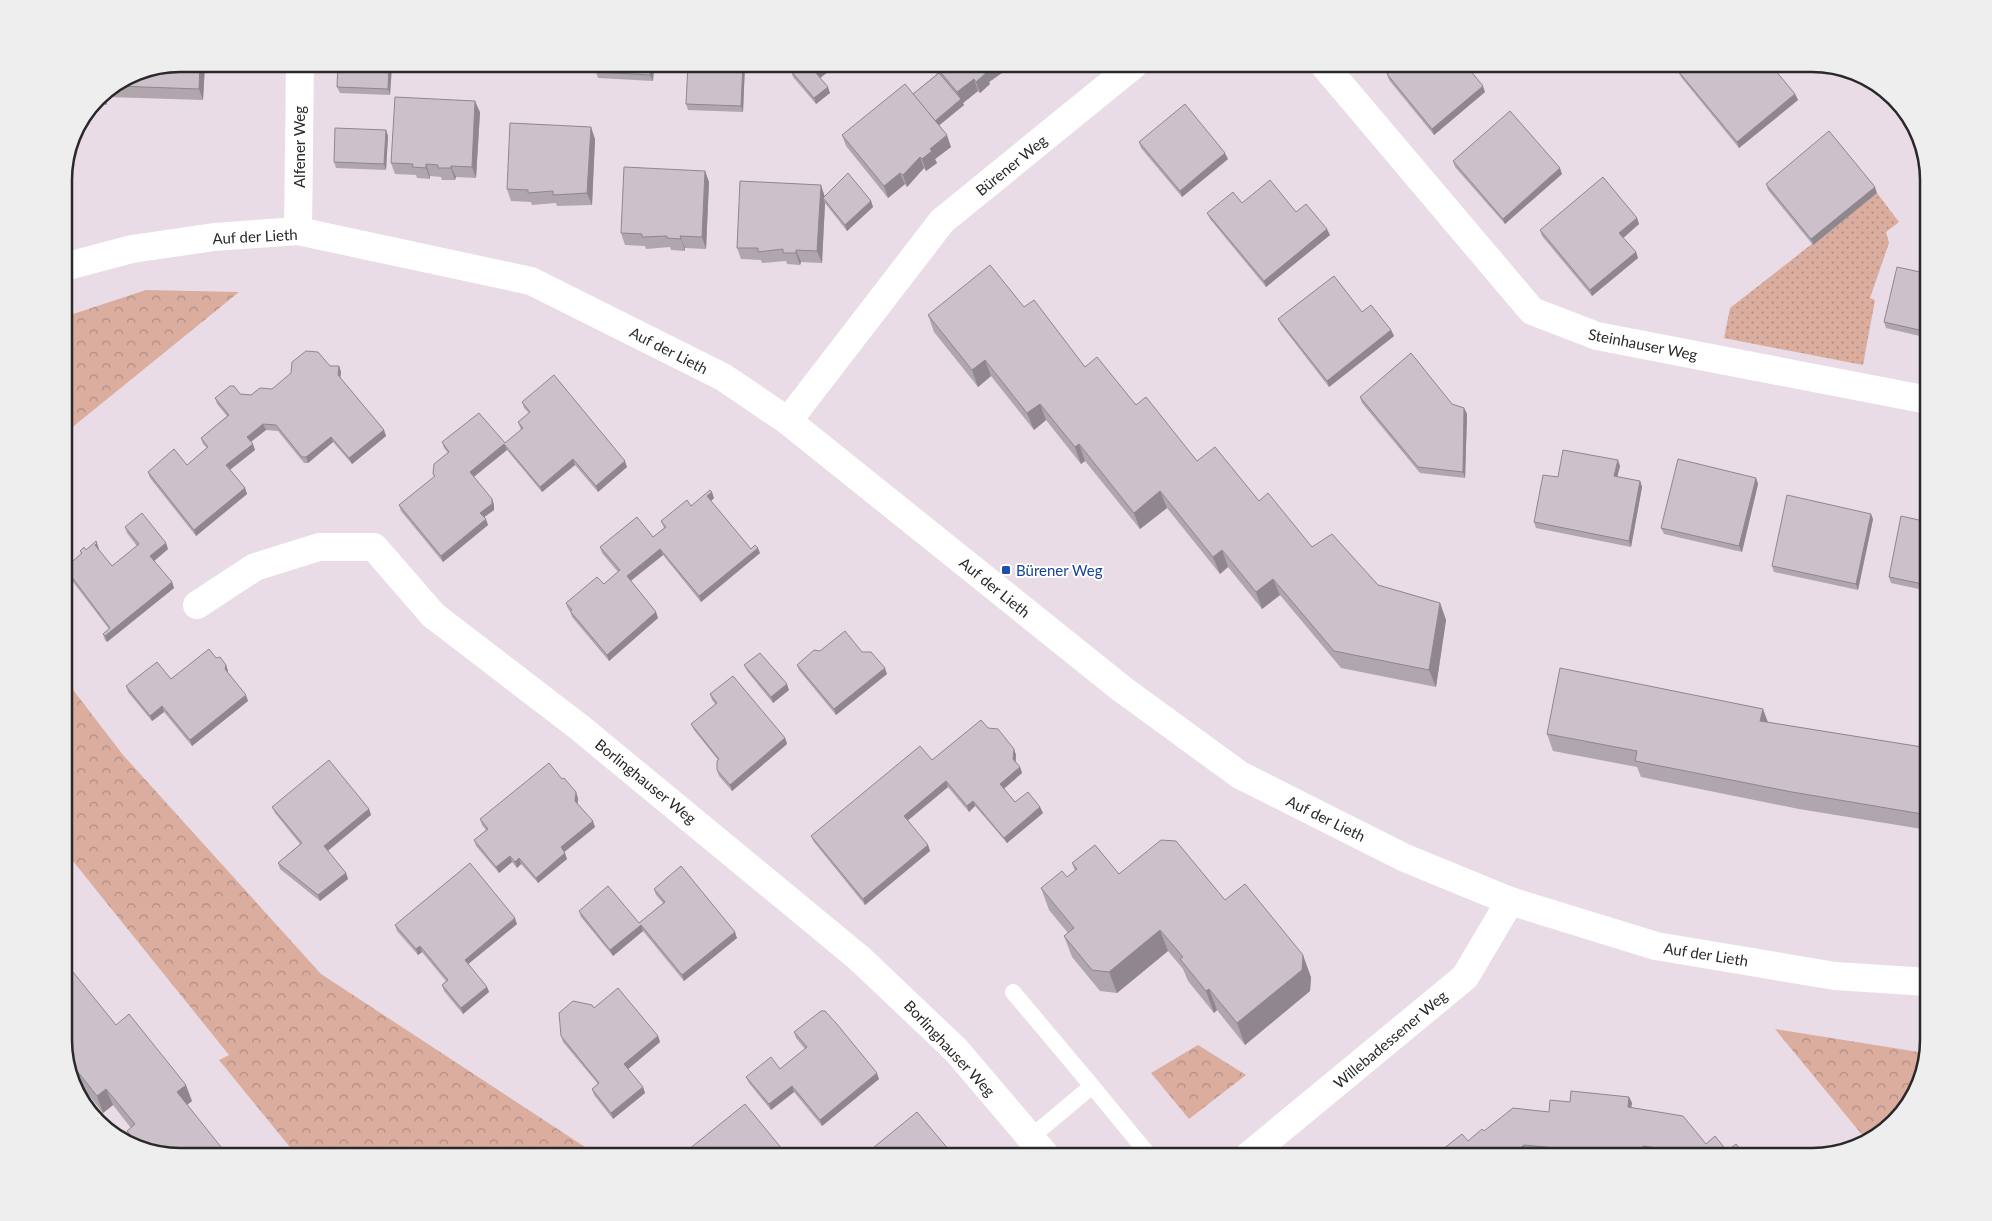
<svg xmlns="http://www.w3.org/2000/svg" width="1992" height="1221" viewBox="0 0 1992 1221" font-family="Lato,sans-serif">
  <defs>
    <pattern id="forest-crowns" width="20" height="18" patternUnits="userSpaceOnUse" patternTransform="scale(1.25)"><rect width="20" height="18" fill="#daad9f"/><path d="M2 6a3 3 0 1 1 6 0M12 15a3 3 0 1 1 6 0" fill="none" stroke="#b18d82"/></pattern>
    <pattern id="garden-dots" width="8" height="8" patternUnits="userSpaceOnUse" patternTransform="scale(1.25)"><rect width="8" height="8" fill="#daad9f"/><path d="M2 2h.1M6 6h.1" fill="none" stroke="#b18d82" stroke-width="1.8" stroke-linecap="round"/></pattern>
  </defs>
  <rect width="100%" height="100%" fill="#e9dce7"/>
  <g fill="url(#forest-crowns)">
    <polygon points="146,290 239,292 64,434 64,317"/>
    <polygon points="64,678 123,755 321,974 585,1147 594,1157 298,1157 219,1060 229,1055 64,850"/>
    <polygon points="1775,1029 1925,1053 1913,1099 1868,1142"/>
    <polygon points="1198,1045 1246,1075 1189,1119 1151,1073"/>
  </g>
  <polygon fill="url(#garden-dots)" points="1877,193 1899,222 1886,232 1889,243 1870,298 1875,300 1863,365 1724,338 1730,308"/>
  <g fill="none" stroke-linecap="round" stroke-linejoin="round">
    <g stroke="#fff" stroke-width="16">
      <polyline points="1013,992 1092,1086 1030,1138"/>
      <polyline points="1092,1086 1149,1155"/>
    </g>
    <g stroke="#fff" stroke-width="28">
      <polyline points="1323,64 1532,311 1597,336 1928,400"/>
      <polyline points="298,231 300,64"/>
      <polyline points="64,267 132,249 214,237 298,231 531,281 723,377 788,421 1122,689 1240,775 1405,858 1510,901 1656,946 1835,976 1928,982"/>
      <polyline points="788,421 942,221 1135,64"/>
      <polyline points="197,605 255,567 319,547 374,547 433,615 579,727 859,958 956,1050 1047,1157"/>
      <polyline points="1247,1157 1465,977 1510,901"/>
    </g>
  </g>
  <g fill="#afa6ae">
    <polygon points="205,64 203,100 107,97 107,105 94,104 98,98 136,72"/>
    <polygon points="338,64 392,64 390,95 340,93 337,87"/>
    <polygon points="654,64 653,81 598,78 596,72"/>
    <polygon points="745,64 743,112 688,110 686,104"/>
    <polygon points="929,64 1011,64 1008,66 1009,68 989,82 990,84 980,93 978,91 963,103 964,105 939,125 951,147 935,159 937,163 926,171 924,168 907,187 905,184 888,198 846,146 842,135 913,94 937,74"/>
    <polygon points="791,71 820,78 830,93 816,104 793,77"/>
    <polygon points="1678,71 1795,94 1798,100 1739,148 1681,77"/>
    <polygon points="1387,74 1485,92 1434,135 1389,80"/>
    <polygon points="480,112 476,178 456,177 455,180 442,180 441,177 430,176 430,179 417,178 416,175 395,174 391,163"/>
    <polygon points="386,130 388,136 386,170 336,168 334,162"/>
    <polygon points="595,139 592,205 557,206 556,203 532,205 531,202 511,201 507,189"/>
    <polygon points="1139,142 1228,159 1182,197 1141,148"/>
    <polygon points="1453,161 1562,174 1505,224 1455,167"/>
    <polygon points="705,171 709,182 706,249 685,248 685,251 671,250 670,247 646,249 645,246 625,245 621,233"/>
    <polygon points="1766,184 1877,193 1813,245 1768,190"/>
    <polygon points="825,196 871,201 873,207 847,231 825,203 822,263 801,262 800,265 787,264 786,261 762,263 761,260 741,259 737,248"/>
    <polygon points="1242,203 1296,212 1330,235 1266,287 1210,219 1207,213"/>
    <polygon points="1637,218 1639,224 1623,238 1636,252 1638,258 1592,296 1542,236 1540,230"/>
    <polygon points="1928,260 1928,338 1886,328 1884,322"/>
    <polygon points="1024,307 1085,367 1136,405 1197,461 1259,501 1312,547 1378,585 1440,603 1446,620 1436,687 1341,668 1280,595 1262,609 1228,567 1220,574 1167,508 1140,529 1085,461 1081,464 1046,420 1034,430 991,376 978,387 934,332 928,315"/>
    <polygon points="1278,319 1391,330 1394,336 1329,387 1281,325"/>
    <polygon points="330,366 339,366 341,372 340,378 384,430 386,436 352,464 333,442 308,463 304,463 278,431 266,430 251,442 255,450 230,470 245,488 247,494 196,536 150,478 148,472 187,465 207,448 203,444 201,438 227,416 217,404 215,398 240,394 251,395 272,389"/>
    <polygon points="1360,397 1452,404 1464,408 1467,414 1465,478 1420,473 1362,403"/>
    <polygon points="522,402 627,467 598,492 575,465 542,492 507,450 474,477 492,499 494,505 494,510 484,517 488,525 443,562 401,511 399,505 434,477 433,474 448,453 444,448 442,442 505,443 521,430 518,422 529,413 524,408"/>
    <polygon points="1620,466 1617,477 1640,481 1642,487 1631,547 1536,528 1534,522"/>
    <polygon points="1756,478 1758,484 1742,552 1664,534 1661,528"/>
    <polygon points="714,498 711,501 751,549 760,553 701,602 663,555 631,581 656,612 658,618 609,661 572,617 570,611 568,609 566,603 604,584 618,572 602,553 600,547 653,537 664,528 661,521 691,506"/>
    <polygon points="1873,519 1858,590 1774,572 1772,566"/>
    <polygon points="1928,522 1928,591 1891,583 1889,577"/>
    <polygon points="125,527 166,543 168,549 154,561 172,582 174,588 107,642 105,640 103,634 109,629 67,574 65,568 81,554 80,551 99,549 98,550 112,566 137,546 127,533"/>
    <polygon points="820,651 862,652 887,674 836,715 799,670 797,665"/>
    <polygon points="216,658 226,665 228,671 228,673 248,701 192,746 164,712 152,721 128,692 126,686 171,679"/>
    <polygon points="744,665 789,690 773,703 747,671"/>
    <polygon points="710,694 785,738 787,744 732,791 719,776 717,770 718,760 694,730 691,724 716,705 712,700"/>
    <polygon points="1768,722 1928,748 1928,830 1799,809 1641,777 1637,767 1553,751 1547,734"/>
    <polygon points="988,728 1014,749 1016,755 1016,762 1020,767 1022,773 1004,789 1015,802 1040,807 1043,813 1007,843 975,806 969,812 948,787 907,821 928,845 930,851 865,905 814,842 811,836 932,760"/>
    <polygon points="562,779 578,798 578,804 595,827 564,852 567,859 538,883 521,864 517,868 512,862 499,873 476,846 474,840 486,830 482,825 480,819"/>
    <polygon points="272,807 369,809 371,815 328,851 346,873 348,879 320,901 280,869 278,863 300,844 275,813"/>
    <polygon points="1072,863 1119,874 1225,900 1311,977 1310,991 1245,1045 1217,1010 1214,1013 1188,981 1183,969 1168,951 1117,993 1100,991 1072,957 1064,936 1068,933 1049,910 1041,888 1067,877 1075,871"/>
    <polygon points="654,889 737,938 684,981 643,931 613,956 581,917 579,911 639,923 663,903 656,895"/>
    <polygon points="517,924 468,964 487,987 489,992 463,1014 444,991 442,985 446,981 422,952 418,955 397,931 395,925"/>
    <polygon points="594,1008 658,1036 660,1042 628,1069 643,1087 645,1093 613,1119 594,1095 592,1089 598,1084 563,1042 561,1036"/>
    <polygon points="116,1025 192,1101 187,1105 180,1157 132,1144 127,1131 131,1128 113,1105 103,1113 76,1079 74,1081 64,1048"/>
    <polygon points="794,1032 879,1079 822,1126 794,1092 771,1110 749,1083 746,1077 780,1069 805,1049 796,1038"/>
    <polygon points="1629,1097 1632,1103 1631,1108 1706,1144 1747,1157 1669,1157 1667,1155 1645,1152 1645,1157 1594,1157 1526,1151 1518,1157 1433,1157 1468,1141 1484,1131 1549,1112 1570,1102"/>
  </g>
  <g fill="#8f878d">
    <polygon points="200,64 205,64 203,100 199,89"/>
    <polygon points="389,64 392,64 390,95 388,89"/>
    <polygon points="651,64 654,64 653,81 650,75"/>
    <polygon points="743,64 745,64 743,112 741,106"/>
    <polygon points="828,64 838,64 819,79 816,73"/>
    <polygon points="994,64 1011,64 1008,66 1009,68 989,82 990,84 980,93 976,82 984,70"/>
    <polygon points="974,79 978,91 963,103 964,105 936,128 934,122 960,100 957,92"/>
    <polygon points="1483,86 1485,92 1434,135 1432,129"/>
    <polygon points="828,87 830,93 816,104 814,98"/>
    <polygon points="106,93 107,97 107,105 103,94"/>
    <polygon points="1795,94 1798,100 1739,148 1737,142"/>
    <polygon points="475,101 480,112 476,178 472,167"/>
    <polygon points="591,127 595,139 592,205 587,193"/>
    <polygon points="386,130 388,136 386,170 384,164"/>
    <polygon points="947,135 951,147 935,159 937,163 926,171 922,159 930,149"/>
    <polygon points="1225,153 1228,159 1182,197 1180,191"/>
    <polygon points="920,157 924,168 907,187 903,175"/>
    <polygon points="426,164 430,176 430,179 426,168"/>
    <polygon points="451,166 456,177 455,180 451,168"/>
    <polygon points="1560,168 1562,174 1505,224 1503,219"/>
    <polygon points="705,171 709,182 706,249 702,237"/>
    <polygon points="900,173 905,184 888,198 884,186"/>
    <polygon points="821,185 825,197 823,198 825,203 822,263 817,251"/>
    <polygon points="1875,187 1877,193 1813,245 1811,239"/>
    <polygon points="871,201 873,207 847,231 845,225"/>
    <polygon points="1637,218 1639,224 1622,239 1619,233"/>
    <polygon points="1327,229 1330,235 1266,287 1264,281"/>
    <polygon points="680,236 685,248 685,251"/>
    <polygon points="796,250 801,262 800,265 796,253"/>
    <polygon points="1636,252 1638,258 1592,296 1590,290"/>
    <polygon points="1391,330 1394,336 1329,387 1327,381"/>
    <polygon points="985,360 991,376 978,387 972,370"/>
    <polygon points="339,366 341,372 340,381 338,375"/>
    <polygon points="1040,404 1046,420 1034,430 1027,413"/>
    <polygon points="1464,408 1467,414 1465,478 1463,472"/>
    <polygon points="263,424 266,430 249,443 247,437"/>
    <polygon points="384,430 386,436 352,464 349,458"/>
    <polygon points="331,437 333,442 308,463 306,457"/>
    <polygon points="253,444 255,450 228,471 226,465"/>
    <polygon points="504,444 507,450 472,478 470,472"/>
    <polygon points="1079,444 1085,461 1081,464 1075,447"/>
    <polygon points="573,459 575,465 542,492 540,487"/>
    <polygon points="1618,460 1620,466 1616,482 1614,476"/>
    <polygon points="625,461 627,467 598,492 596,486"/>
    <polygon points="1756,478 1758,484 1742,552 1739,546"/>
    <polygon points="1640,481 1642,487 1631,547 1629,541"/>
    <polygon points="245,488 247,494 196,536 194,530"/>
    <polygon points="1160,491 1167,508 1140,529 1134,513"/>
    <polygon points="712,492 714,498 710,502 707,496"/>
    <polygon points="492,499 494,505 494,510 483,518 480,513"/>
    <polygon points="1871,514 1873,519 1858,590 1856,584"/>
    <polygon points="486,519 488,525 443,562 441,556"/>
    <polygon points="97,543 99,549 97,551 95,545"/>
    <polygon points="166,543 168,549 153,562 150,556"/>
    <polygon points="758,548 760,553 701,602 699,596"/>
    <polygon points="660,549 663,555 629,582 627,576"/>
    <polygon points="1222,550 1228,567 1220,574 1213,557"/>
    <polygon points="1273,579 1280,595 1262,609 1256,592"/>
    <polygon points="172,582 174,588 107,642 105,636"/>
    <polygon points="1440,603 1446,620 1436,687 1429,670"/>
    <polygon points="656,612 658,618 609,661 607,655"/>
    <polygon points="226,665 228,671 227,675 225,669"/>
    <polygon points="885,668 887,674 836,715 834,709"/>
    <polygon points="787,684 789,690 773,703 771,697"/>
    <polygon points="246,695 248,701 192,746 190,740"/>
    <polygon points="162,706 164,712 152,721 150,716"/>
    <polygon points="1763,709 1769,725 1760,721"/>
    <polygon points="785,738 787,744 732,791 730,785"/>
    <polygon points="1014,749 1016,755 1015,765 1013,759"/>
    <polygon points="1020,767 1022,773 1002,790 1000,784"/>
    <polygon points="946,781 948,787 906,822 904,816"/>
    <polygon points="576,792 578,798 577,807 575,801"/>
    <polygon points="973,801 975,806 969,812 967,806"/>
    <polygon points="1040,807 1043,813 1007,843 1004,838"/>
    <polygon points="369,809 371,815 326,852 324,846"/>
    <polygon points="593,821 595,827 563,853 561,847"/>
    <polygon points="928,845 930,851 865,905 863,899"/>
    <polygon points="565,853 567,859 538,883 536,878"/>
    <polygon points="510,856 512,862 499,873 496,867"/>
    <polygon points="519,858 521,864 517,868 515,862"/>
    <polygon points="346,873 348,879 320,901 318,895"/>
    <polygon points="515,918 517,924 467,965 465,960"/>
    <polygon points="641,925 643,931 613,956 610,950"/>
    <polygon points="1160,930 1168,951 1117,993 1109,972"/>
    <polygon points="735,932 737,938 684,981 682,975"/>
    <polygon points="420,946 422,952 418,955 416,949"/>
    <polygon points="1303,955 1311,977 1310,991 1245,1045 1237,1023"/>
    <polygon points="487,987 489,992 463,1014 461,1008"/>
    <polygon points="1209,989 1217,1010 1214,1013 1206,991"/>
    <polygon points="658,1036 660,1042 627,1070 624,1064"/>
    <polygon points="70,1062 76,1079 74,1081 69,1063"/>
    <polygon points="877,1073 879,1079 822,1126 820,1120"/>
    <polygon points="186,1085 192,1101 183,1108 177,1092"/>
    <polygon points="792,1086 794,1092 771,1110 769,1104"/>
    <polygon points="643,1087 645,1093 613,1119 611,1113"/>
    <polygon points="106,1089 113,1105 103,1113 97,1096"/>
    <polygon points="1629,1097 1632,1103 1630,1113 1628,1107"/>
    <polygon points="1524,1145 1526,1151 1518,1157 1509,1157"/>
    <polygon points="1643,1146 1645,1152 1645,1157 1643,1157 1642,1156"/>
  </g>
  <g fill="#ccc1ca" stroke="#8f878d">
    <polygon points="180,64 200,64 199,89 116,86 136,72"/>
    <polygon points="338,64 389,64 388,89 337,87"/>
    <polygon points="597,64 651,64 650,75 596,72"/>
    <polygon points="688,64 743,64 741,106 686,104"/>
    <polygon points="800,64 828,64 816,73 828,87 814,98 791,71"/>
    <polygon points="934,64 994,64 984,70 986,73 976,82 974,79 957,92"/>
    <polygon points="1399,64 1465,64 1483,86 1432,129 1387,74"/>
    <polygon points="1687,64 1770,64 1795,94 1737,142 1678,71"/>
    <polygon points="939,73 961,99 935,121 913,94"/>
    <polygon points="905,84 947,135 930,149 932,151 922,159 920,157 903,175 900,173 884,186 842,135"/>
    <polygon points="395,97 475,101 472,167 451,166 451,168 438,168 438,165 426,164 426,168 412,167 413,164 391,163"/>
    <polygon points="1185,104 1225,153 1180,191 1139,142"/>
    <polygon points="1510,111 1560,168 1503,219 1453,161"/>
    <polygon points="510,123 591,127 587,193 553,195 553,191 528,193 528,190 507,189"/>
    <polygon points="335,128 386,130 384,164 334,162"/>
    <polygon points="1829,131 1875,187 1811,239 1766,184"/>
    <polygon points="624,167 705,171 702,237 680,236 681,239 667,238 667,236 642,237 642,234 621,233"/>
    <polygon points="848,173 871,201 845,225 823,198"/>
    <polygon points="1603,177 1637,218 1619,233 1636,252 1590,290 1540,230"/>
    <polygon points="1270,180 1296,212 1306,204 1327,229 1264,281 1207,213 1233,192 1242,203"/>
    <polygon points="740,181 821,185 817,251 796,250 796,253 783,253 783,249 758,252 758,248 737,248"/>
    <polygon points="1923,258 1928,260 1928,332 1884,322 1897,267 1920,272"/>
    <polygon points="990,265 1024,307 1034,300 1085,367 1097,357 1136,405 1146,397 1197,461 1215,447 1259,501 1268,493 1312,547 1332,534 1378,585 1440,603 1429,670 1334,651 1273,579 1256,592 1222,550 1213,557 1160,491 1134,513 1079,444 1075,447 1040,404 1027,413 985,360 972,370 928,315"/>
    <polygon points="1334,276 1362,312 1371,305 1391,330 1327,381 1278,319"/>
    <polygon points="306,351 318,352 330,366 339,366 338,375 384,430 349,458 331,437 306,457 302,457 276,425 263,424 247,437 253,444 226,465 245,488 194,530 148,472 174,449 187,465 208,447 201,438 229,415 215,398 230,386 234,386 240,394 251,395 260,388 272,389 291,373 292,362"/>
    <polygon points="1411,353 1452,404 1464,408 1463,472 1418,467 1360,397"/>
    <polygon points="554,375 625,461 596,486 573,459 540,487 504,444 470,472 492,499 492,504 480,513 486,519 441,556 399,505 435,476 433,474 434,464 449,452 442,442 479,413 505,443 523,428 518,422 530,412 522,402"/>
    <polygon points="1563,450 1618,460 1614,476 1640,481 1629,541 1534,522 1543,475 1558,477"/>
    <polygon points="1678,459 1756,478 1739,546 1661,528"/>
    <polygon points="710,490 712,492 707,496 751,549 755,545 758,548 699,596 660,549 627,576 656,612 607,655 570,611 572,610 566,603 597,577 604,584 620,570 600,547 637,517 653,537 666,527 661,521 687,500 691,506"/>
    <polygon points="1787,495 1871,514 1856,584 1772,566"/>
    <polygon points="142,513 166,543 150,556 172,582 105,636 103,634 110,628 65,568 82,553 80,551 84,547 86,550 96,541 97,543 95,545 112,566 139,544 125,527"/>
    <polygon points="1901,516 1928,522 1928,585 1889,577"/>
    <polygon points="845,631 862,652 871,652 885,668 834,709 797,665 814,650 820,651"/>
    <polygon points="209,649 216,658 220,657 226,665 225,669 246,695 190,740 162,706 150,716 126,686 157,662 171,679"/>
    <polygon points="760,653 787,684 771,697 744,665"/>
    <polygon points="1560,668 1763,709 1760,721 1928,748 1928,815 1792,792 1635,761 1637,751 1547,734"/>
    <polygon points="733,676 785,738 730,785 717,770 717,761 719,759 691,724 717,703 710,694"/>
    <polygon points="981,720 988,728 998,729 1014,749 1013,759 1020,767 1000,784 1015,802 1028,792 1040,807 1004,838 973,801 967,806 946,781 904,816 928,845 863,899 811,836 920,746 932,760"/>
    <polygon points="329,760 369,809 324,846 346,873 318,895 278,863 302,843 272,807"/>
    <polygon points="549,763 562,779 564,778 576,792 575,801 593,821 561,847 565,853 536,878 519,858 515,862 510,856 496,867 474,840 488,829 480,819"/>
    <polygon points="1161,840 1176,841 1225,900 1245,884 1303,955 1302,970 1237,1023 1209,989 1206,991 1180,959 1183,957 1160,930 1109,972 1092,970 1064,936 1074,928 1041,888 1062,871 1067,877 1077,869 1072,863 1095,845 1119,874"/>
    <polygon points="470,863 515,918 465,960 487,987 461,1008 442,985 448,980 420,946 416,949 395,925"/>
    <polygon points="681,866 735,932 682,975 641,925 610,950 579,911 608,886 639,923 665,902 654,889"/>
    <polygon points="64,961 116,1025 129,1014 186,1085 177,1092 229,1157 180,1157 139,1146 127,1131 135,1124 106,1089 97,1096 70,1062 69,1063 64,1048"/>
    <polygon points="618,988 658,1036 624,1064 643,1087 611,1113 592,1089 599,1083 561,1036 559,1013 573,1001 592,1005 594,1008"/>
    <polygon points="821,1011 825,1011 836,1023 877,1073 820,1120 792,1086 769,1104 746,1077 771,1057 780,1069 807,1047 794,1032"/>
    <polygon points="1571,1091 1629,1097 1628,1107 1683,1116 1706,1144 1715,1136 1727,1151 1736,1144 1747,1157 1672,1157 1665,1149 1643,1146 1642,1156 1524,1145 1509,1157 1433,1157 1462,1134 1468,1141 1482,1129 1484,1131 1513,1108 1549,1112 1550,1100 1570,1102"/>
    <polygon points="745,1104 787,1155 785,1157 686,1157 683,1154"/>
    <polygon points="917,1112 955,1157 862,1157"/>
    <polygon points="1418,1147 1425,1157 1405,1157"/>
  </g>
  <rect fill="#1a4fb4" stroke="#fff" stroke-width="2" x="1001" y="565" width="10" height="10" rx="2.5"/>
  <g text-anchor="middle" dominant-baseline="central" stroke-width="4" stroke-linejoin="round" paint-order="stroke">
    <g font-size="15" fill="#292929" stroke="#fff">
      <text transform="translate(299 147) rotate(-90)">Alfener Weg</text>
      <text transform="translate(1011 165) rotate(-39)">Bürener Weg</text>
      <text transform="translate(255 236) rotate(-3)">Auf der Lieth</text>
      <text transform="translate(1643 344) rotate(11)">Steinhauser Weg</text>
      <text transform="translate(669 350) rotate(27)">Auf der Lieth</text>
      <text transform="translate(995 587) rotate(39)">Auf der Lieth</text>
      <text transform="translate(646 781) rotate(39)">Borlinghauser Weg</text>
      <text transform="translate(1326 818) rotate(26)">Auf der Lieth</text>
      <text transform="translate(1706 954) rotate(9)">Auf der Lieth</text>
      <text transform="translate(1390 1039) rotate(-40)">Willebadessener Weg</text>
      <text transform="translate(950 1048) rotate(47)">Borlinghauser Weg</text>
    </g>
    <g font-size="15" fill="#164399" stroke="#fff" text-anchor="start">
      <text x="1016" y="570">Bürener Weg</text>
    </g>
  </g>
  <path d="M0 0H1992V1221H0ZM180 72H1812A108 108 0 0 1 1920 180V1040A108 108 0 0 1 1812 1148H180A108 108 0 0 1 72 1040V180A108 108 0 0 1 180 72Z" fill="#eee" fill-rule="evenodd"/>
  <path fill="none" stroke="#292929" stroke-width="2.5" d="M180 72H1812A108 108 0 0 1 1920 180V1040A108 108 0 0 1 1812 1148H180A108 108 0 0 1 72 1040V180A108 108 0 0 1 180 72Z"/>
</svg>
